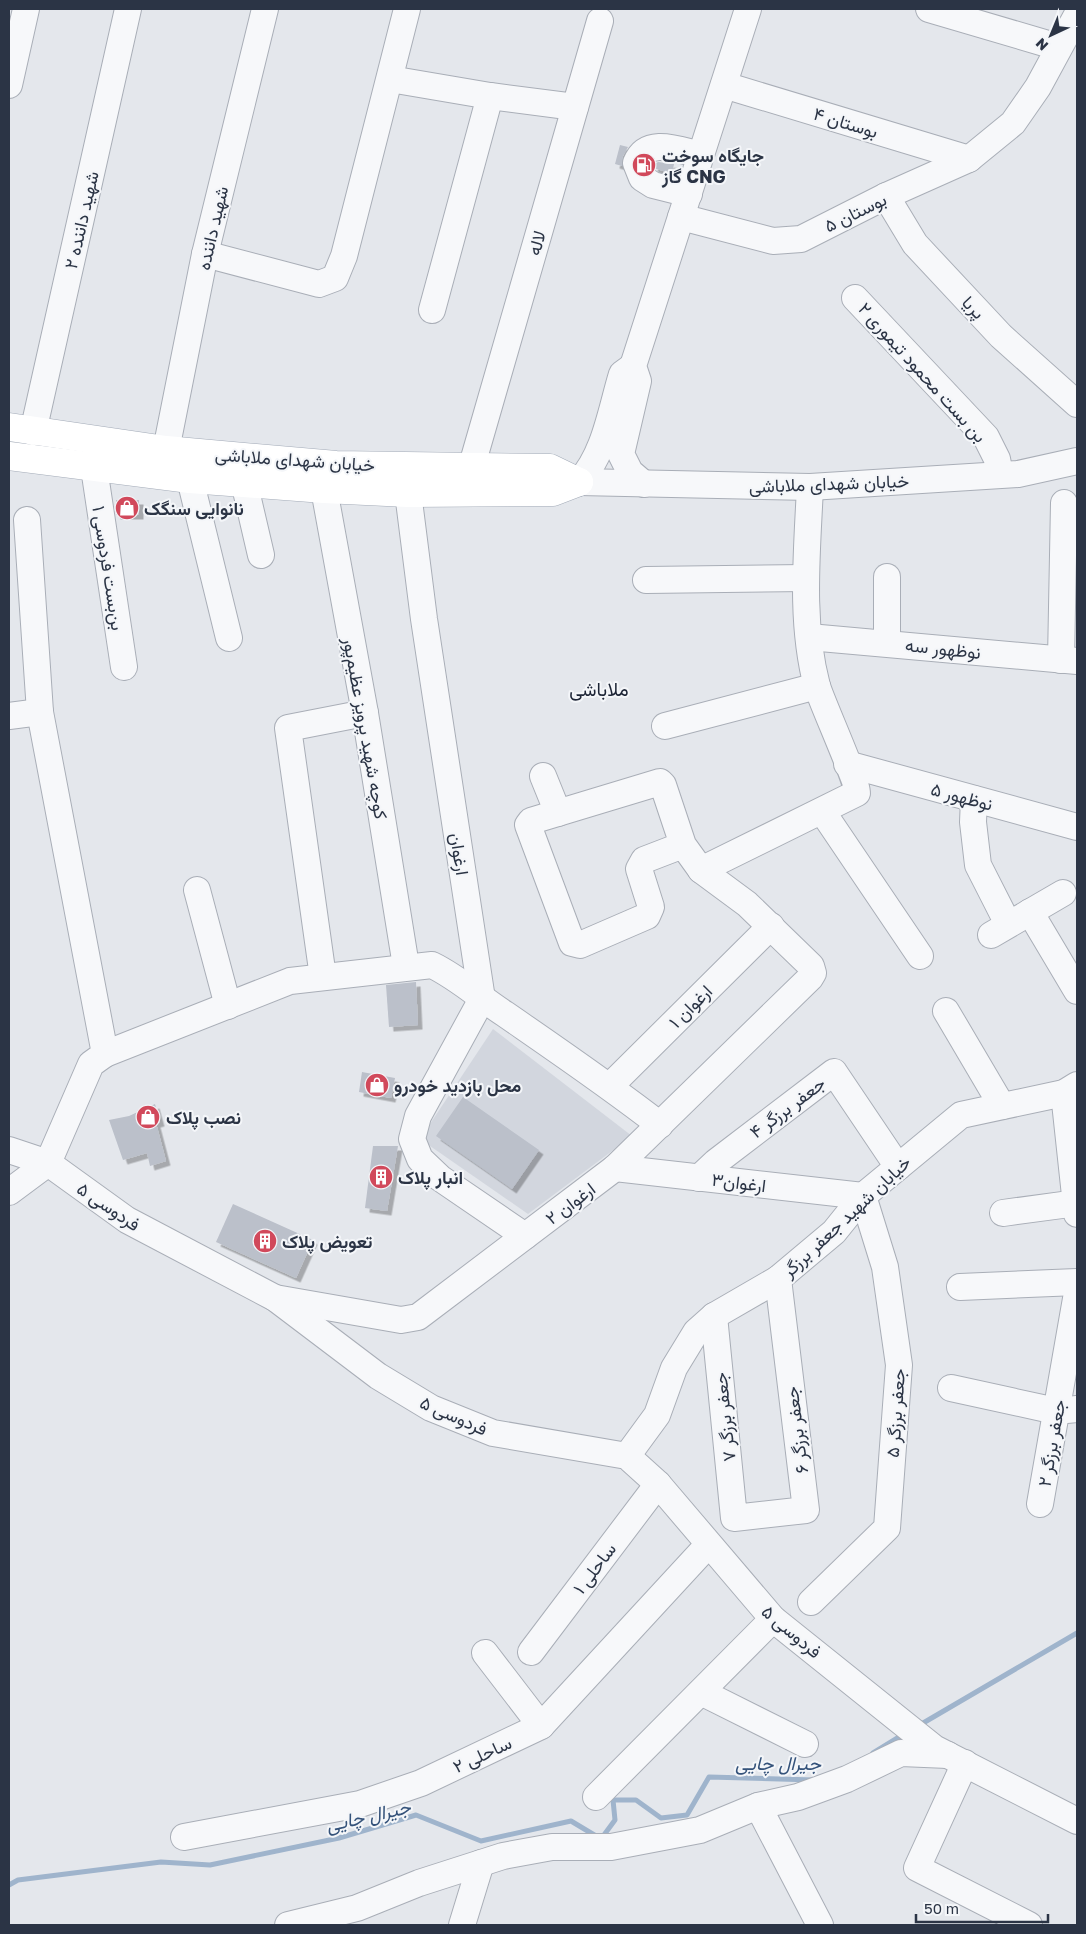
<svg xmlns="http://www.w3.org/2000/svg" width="1086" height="1934" viewBox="0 0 1086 1934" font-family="'Golos Text',Vazirmatn,sans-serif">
  <defs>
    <filter id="shadow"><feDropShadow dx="4.5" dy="4.5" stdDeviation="0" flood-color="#0004"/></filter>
  </defs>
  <rect width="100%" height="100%" fill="#e4e7ec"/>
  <polygon fill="#d2d6de" points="493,1029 632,1136 528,1214 420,1139"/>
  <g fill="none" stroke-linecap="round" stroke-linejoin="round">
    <g stroke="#9fb4cc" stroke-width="5">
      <polyline points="918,1726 1077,1633"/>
      <polyline points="873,1753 904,1734"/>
      <polyline points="9,1885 18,1880 161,1862 210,1865 339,1838 416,1815 481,1841 571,1821 601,1839 615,1820 613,1800 636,1800 661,1818 687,1815 709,1777 814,1780"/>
    </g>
  </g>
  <g fill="#bbc0ca" filter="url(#shadow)">
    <polygon points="620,145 628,147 623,156 622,166 615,164"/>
    <polygon points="658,162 674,164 672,174 654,168 653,165"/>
    <rect x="116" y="500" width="23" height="15"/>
    <polygon points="416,982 418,1025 389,1027 386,985"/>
    <polygon points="362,1072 395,1078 391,1098 359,1092"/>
    <polygon points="463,1097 539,1150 512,1189 436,1136"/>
    <polygon points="155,1104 160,1122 156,1123 166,1161 150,1166 147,1153 123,1160 109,1120 129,1116"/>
    <polygon points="373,1146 398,1146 387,1211 365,1208"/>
    <polygon points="233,1204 313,1240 296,1278 216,1242"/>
  </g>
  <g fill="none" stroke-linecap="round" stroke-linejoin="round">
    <g stroke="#a9aeb7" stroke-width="28">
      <g id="minor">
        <polyline points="929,9 1058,47"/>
        <polyline points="390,79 490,96 432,310"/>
        <polyline points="9,85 26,9"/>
        <polyline points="724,85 969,159"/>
        <polyline points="490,96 575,107"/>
        <path d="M689,194l-36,-9 -11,-7 -6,-15c11,-27 43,-13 65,-8"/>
        <polyline points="886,196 915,244 1001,336 1077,404"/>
        <polyline points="681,217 773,241 801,239 886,196 969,159 1013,123 1038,87 1077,15"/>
        <polyline points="205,254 319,284 335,278 344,256 407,9"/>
        <polyline points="855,298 986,437 997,459 1000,474"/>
        <polyline points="33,432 128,9"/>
        <polyline points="166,450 205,254 265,9"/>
        <polyline points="472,465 600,21"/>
        <polyline points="94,468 124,667"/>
        <polyline points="190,479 229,638"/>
        <polyline points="244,482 261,555"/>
        <polyline points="579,482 810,487 1018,474 1077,461"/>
        <path d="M579,482c26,-28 32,-72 43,-108l11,-8"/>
        <polyline points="644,484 630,472 621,454 638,381 633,366 748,9"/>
        <polyline points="324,489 365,713 406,966"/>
        <polyline points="408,493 424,619 482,999"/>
        <polyline points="887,577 887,642"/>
        <polyline points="646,580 806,578"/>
        <polyline points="809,637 1077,661"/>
        <polyline points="1061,660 1064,503"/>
        <polyline points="9,716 40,712"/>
        <polyline points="665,726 817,686"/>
        <polyline points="847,764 1077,827"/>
        <polyline points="543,776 558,813"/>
        <polyline points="974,799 973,822 978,865 1008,924"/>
        <polyline points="822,811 920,956"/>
        <polyline points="683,845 644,860 639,869 651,907 647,916 580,945 572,943 528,825 531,821 660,782 663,785 683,845 701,870"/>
        <polyline points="197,890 228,1006"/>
        <polyline points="1030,912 1077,991"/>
        <polyline points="991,935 1063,893"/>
        <polyline points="323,977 288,728 365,713"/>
        <polyline points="482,999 418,1116 412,1139 420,1159 440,1178 525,1236"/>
        <polyline points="946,1011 1002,1106"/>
        <path d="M105,1054l185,-73 142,-16c27,13 48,33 73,49 52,36 105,72 155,111"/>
        <polyline points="610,1086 771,926"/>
        <polyline points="1064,1093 1077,1214"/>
        <polyline points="9,1150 48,1163 127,1220 275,1298 378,1376 431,1408 493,1433 627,1456 658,1484 773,1619 934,1748 1077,1821"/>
        <polyline points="615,1168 863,1196"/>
        <polyline points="699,1178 716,1162 834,1072 898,1167"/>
        <polyline points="9,1192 48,1163 91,1064 105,1054 40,712 27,520"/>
        <polyline points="1003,1213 1077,1203"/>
        <polyline points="960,1287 1077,1282"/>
        <path d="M275,1298l126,22 17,-3 197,-149 195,-190 3,-5 -2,-7 -64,-62 -46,-34 156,-77c2,-9 -35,-90 -40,-107 -17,-64 -10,-133 -7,-199"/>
        <polyline points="714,1316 734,1518 806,1510 778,1279"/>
        <polyline points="951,1388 1056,1411 1077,1409"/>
        <polyline points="627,1456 657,1415 674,1368 696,1332 714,1316 778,1279 834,1232 863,1196 961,1115 1064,1093 1077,1085"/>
        <polyline points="1040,1504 1077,1293"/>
        <polyline points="811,1602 887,1528 899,1365 885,1267 863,1196"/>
        <polyline points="531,1652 658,1484"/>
        <polyline points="485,1653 541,1726"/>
        <polyline points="701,1692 805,1744"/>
        <polyline points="965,1763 917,1868 1029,1925"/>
        <polyline points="596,1797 773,1619"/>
        <polyline points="758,1806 820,1925"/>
        <polyline points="184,1837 360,1804 421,1783 541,1726 708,1545"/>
        <polyline points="288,1925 357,1908 419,1883 503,1856 552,1847 611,1847 700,1830 758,1806 798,1797 847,1779 901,1753 948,1755"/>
        <polyline points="462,1925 481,1863"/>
      </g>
    </g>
    <g stroke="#a3abb8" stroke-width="29">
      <g id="major">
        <polyline points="9,427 166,450 336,465 550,468 579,482"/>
        <polyline points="9,456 190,479 324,489 408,493 553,492 579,482"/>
      </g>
    </g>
    <use href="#minor" stroke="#f7f8fa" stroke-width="26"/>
    <use href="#major" stroke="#fff" stroke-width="28"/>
  </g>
  <defs>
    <g id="fuel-disc" transform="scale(1.25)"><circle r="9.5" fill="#d1495b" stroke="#f4f6f9"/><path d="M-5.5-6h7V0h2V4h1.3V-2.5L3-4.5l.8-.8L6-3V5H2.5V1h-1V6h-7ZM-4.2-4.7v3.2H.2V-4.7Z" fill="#fff"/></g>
    <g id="shop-disc" transform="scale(1.25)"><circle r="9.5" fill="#d1495b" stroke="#f4f6f9"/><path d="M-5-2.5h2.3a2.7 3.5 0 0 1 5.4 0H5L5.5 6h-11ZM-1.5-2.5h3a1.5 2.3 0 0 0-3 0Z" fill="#fff"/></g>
    <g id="building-disc" transform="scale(1.25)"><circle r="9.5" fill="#d1495b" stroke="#f4f6f9"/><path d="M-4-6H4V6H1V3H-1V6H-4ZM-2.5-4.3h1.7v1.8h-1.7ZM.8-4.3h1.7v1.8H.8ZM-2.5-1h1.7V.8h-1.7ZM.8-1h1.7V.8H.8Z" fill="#fff"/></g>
  </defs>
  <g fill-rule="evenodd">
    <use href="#fuel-disc" x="644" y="165"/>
    <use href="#shop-disc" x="127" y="508"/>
    <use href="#shop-disc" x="377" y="1085"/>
    <use href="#shop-disc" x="148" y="1117"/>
    <use href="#building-disc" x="381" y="1177"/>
    <use href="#building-disc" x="265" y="1241"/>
  </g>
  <g text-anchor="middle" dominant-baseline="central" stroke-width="4" stroke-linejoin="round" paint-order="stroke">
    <g font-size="18" fill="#2b3445" stroke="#f4f6f9">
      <text transform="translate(846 122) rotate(17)">بوستان ۴</text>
      <text transform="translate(855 212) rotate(-26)">بوستان ۵</text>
      <text transform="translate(81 220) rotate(-77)">شهید داننده ۲</text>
      <text transform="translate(212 228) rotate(-77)">شهید داننده</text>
      <text transform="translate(536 243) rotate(-74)">لاله</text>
      <text transform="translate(974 307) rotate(47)">پریا</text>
      <text transform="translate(923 372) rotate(48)">بن بست محمود تیموری ۲</text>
      <text transform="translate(295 459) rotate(4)">خیابان شهدای ملاباشی</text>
      <text transform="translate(829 483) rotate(-2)">خیابان شهدای ملاباشی</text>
      <text transform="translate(109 568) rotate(81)">بن‌بست فردوسی ۱</text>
      <text transform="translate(943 648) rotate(6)">نوظهور سه</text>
      <text transform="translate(366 728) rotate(80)">کوچه شهید پرویز عظیم‌پور</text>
      <text transform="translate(962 796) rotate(15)">نوظهور ۵</text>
      <text transform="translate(460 854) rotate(81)">ارغوان</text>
      <text transform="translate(690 1006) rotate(-45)">ارغوان ۱</text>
      <text transform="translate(787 1107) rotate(-37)">جعفر برزگر ۴</text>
      <text transform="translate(739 1182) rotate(7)">ارغوان۳</text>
      <text transform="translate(570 1203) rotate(-37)">ارغوان ۲</text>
      <text transform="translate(109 1206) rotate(34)">فردوسی ۵</text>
      <text transform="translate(846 1216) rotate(-43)">خیابان شهید جعفر برزگر</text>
      <text transform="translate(895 1413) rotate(-86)">جعفر برزگر ۵</text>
      <text transform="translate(454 1415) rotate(24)">فردوسی ۵</text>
      <text transform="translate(724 1417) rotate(-96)">جعفر برزگر ۷</text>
      <text transform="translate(796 1430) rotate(-97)">جعفر برزگر ۶</text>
      <text transform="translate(1051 1443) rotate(-80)">جعفر برزگر ۲</text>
      <text transform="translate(594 1568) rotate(-53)">ساحلی ۱</text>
      <text transform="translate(792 1631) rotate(40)">فردوسی ۵</text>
      <text transform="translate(482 1754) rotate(-25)">ساحلی ۲</text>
    </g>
    <g font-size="18" font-weight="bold" fill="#2b3445" stroke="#f4f6f9" text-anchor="start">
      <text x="662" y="155">جایگاه سوخت<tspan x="662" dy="21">گاز CNG</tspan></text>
      <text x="144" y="508">نانوایی سنگک</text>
      <text x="394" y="1085">محل بازدید خودرو</text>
      <text x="166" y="1117">نصب پلاک</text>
      <text x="398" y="1177">انبار پلاک</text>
      <text x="282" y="1241">تعویض پلاک</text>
    </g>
    <g font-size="19" fill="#1d2536" stroke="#f4f6f9">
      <text x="599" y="688">ملاباشی</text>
    </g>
    <g font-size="19" font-style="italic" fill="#34527a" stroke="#f4f6f9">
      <text x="778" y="1762">جیرال چایی</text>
      <text transform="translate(368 1815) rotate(-13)">جیرال چایی</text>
    </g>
  </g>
  <rect width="1086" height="1934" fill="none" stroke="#2b3445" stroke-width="20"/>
  <g transform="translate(1051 35) rotate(224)" stroke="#f4f6f9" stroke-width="4" paint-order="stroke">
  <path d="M0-4L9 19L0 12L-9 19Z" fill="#2b3445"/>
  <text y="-8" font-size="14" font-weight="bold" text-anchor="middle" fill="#2b3445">N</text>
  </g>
  <path d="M916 1914v8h132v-8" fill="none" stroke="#2b3445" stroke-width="2.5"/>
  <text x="924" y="1914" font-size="15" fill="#2b3445" stroke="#f4f6f9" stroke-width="4" paint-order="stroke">50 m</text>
</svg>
